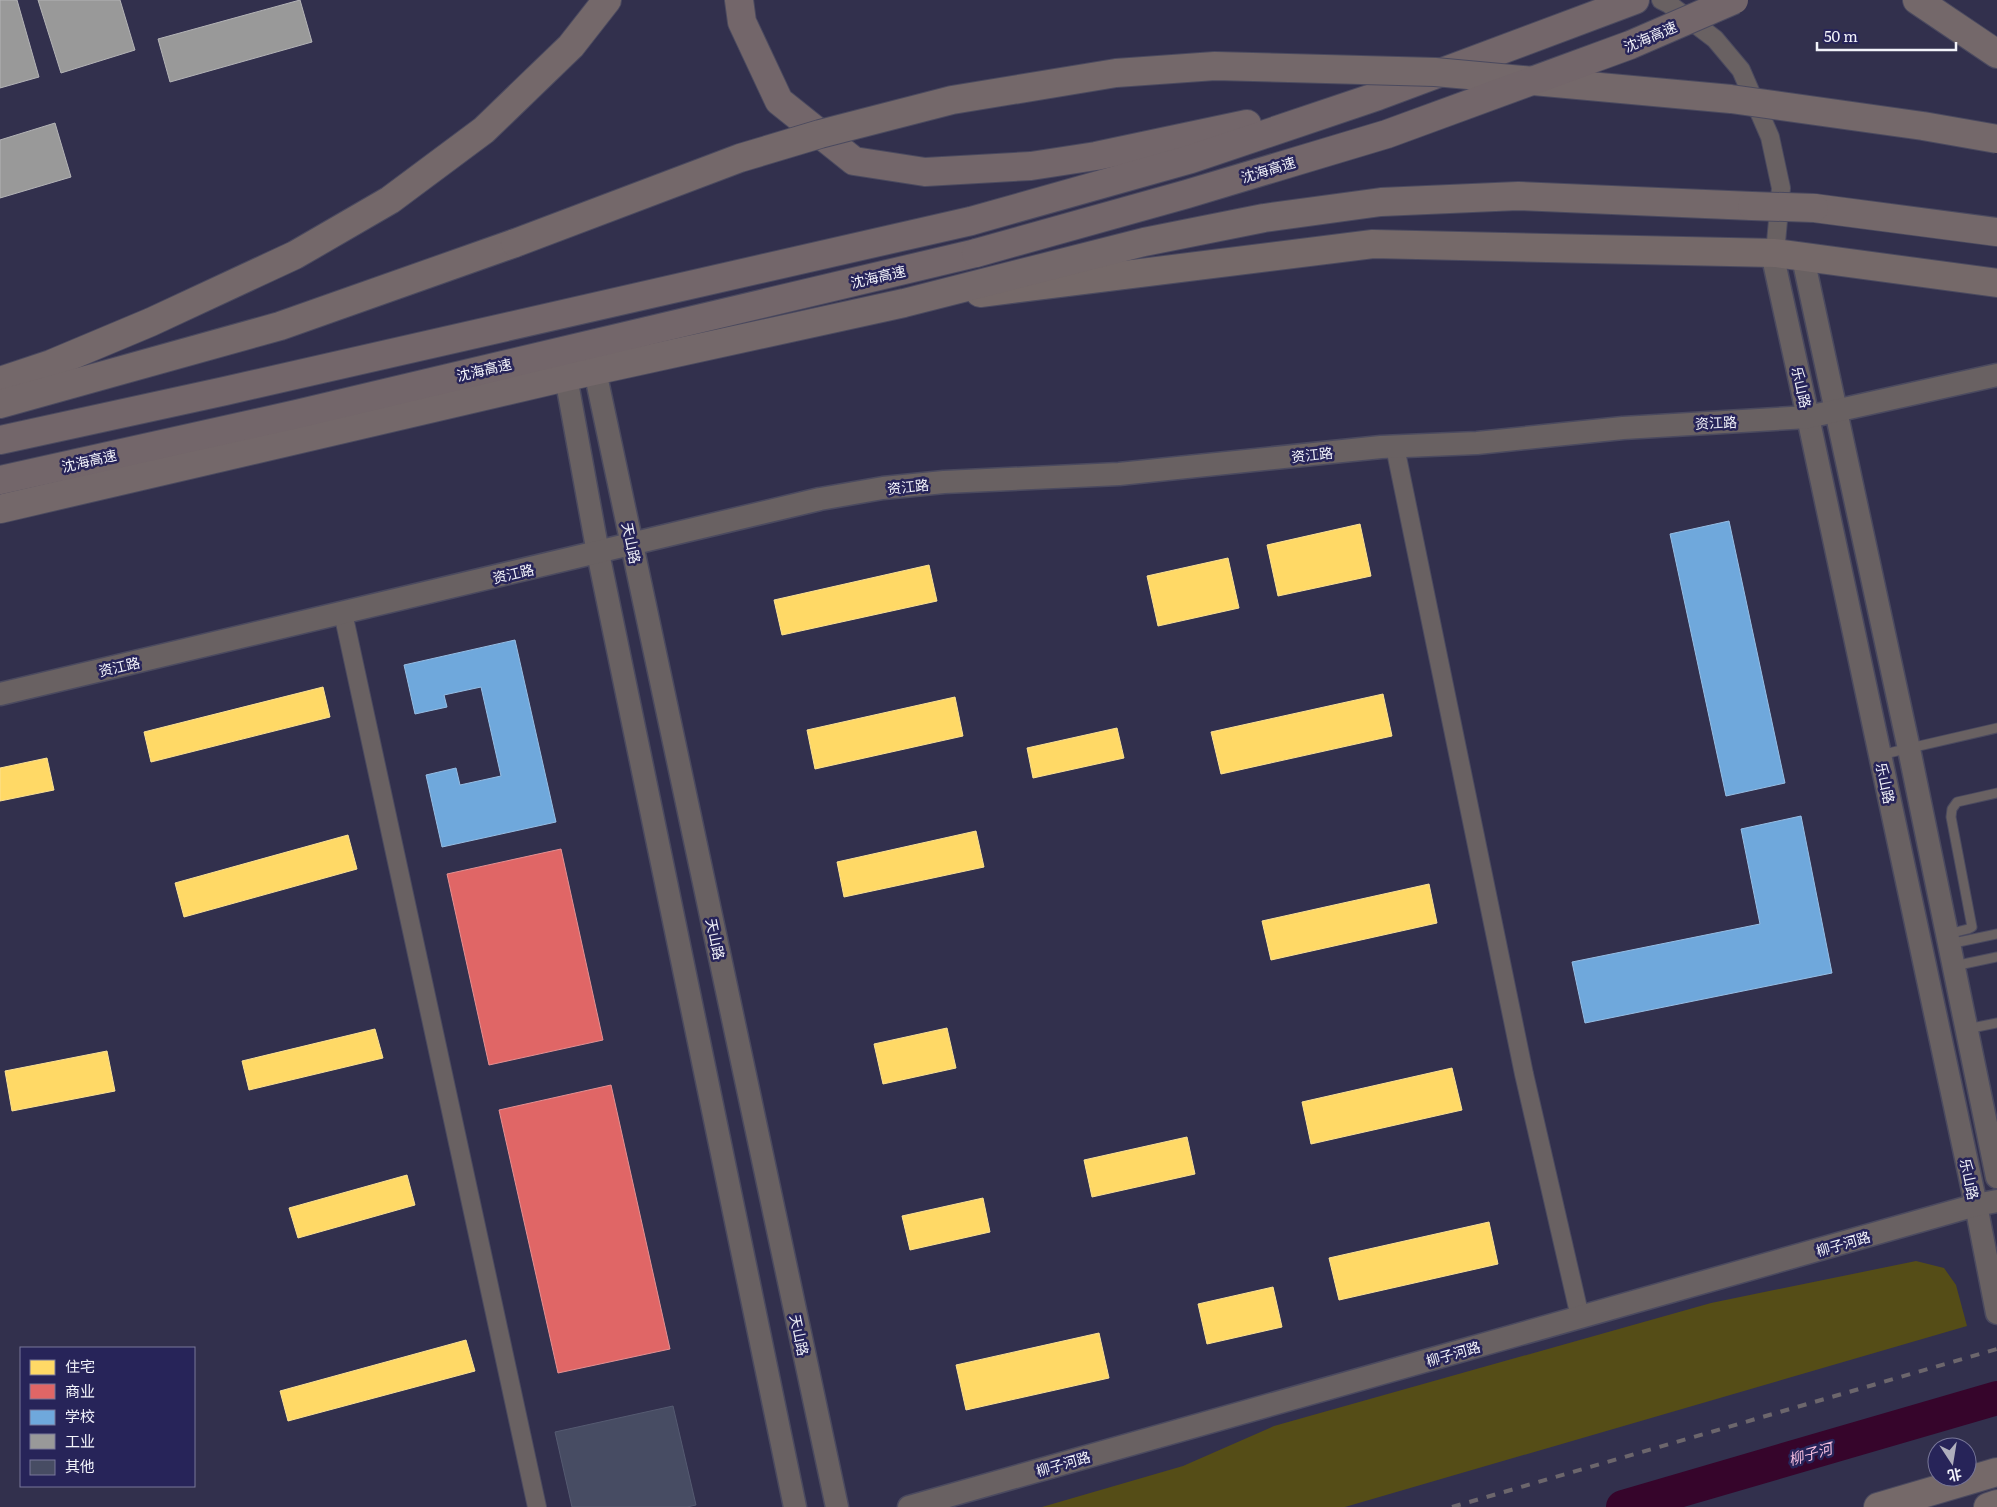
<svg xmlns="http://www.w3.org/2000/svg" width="1997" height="1507" viewBox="0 0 1997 1507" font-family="Literata,'Noto Sans SC',serif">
  <rect width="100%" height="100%" fill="#32304d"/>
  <polygon fill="#554d17" points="1916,1261 1944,1268 1956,1285 1967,1326 1345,1507 1042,1507 1183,1466 1274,1426 1711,1303"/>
  <g fill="#ffd966" stroke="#fbe192">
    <polygon points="1360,524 1371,576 1278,596 1267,545"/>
    <polygon points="1228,558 1239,608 1158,626 1147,576"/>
    <polygon points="929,565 937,601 782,635 774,600"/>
    <polygon points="323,687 330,717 151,762 144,732"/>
    <polygon points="1383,694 1392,736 1221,774 1211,732"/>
    <polygon points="955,697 963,736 815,769 807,730"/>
    <polygon points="1117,728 1124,758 1033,778 1027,748"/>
    <polygon points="47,758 54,790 0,801 0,768"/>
    <polygon points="976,831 984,867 844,897 837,862"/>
    <polygon points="348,835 357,869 184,917 175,883"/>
    <polygon points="1429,884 1437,923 1271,960 1262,921"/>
    <polygon points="947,1028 956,1068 883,1084 874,1044"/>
    <polygon points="375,1029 383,1058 249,1090 242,1061"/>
    <polygon points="107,1051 115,1091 12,1111 5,1071"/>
    <polygon points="1452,1068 1462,1110 1311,1144 1302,1102"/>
    <polygon points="1187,1137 1195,1174 1092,1197 1084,1160"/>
    <polygon points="407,1175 415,1205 298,1238 289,1208"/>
    <polygon points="983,1198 990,1232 910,1250 902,1216"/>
    <polygon points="1489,1222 1498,1264 1339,1300 1329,1258"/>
    <polygon points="1273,1287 1282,1327 1207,1344 1198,1304"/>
    <polygon points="1099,1333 1109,1378 966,1410 956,1365"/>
    <polygon points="466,1340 475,1371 288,1421 280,1391"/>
  </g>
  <g fill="#e06666" stroke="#e59092">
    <polygon points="561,849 603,1040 489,1065 447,874"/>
    <polygon points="611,1085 670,1349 558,1373 499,1110"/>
  </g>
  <g fill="#6fa8dc" stroke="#96bee5">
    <polygon points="1729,521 1785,783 1726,796 1670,534"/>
    <polygon points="515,640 556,822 442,847 426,775 456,768 460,785 501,776 481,687 444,695 447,707 415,714 404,665"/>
    <polygon points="1801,816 1832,973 1585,1023 1572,962 1760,924 1741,829"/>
  </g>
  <g fill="#999" stroke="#b4b4b6">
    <polygon points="0,0 17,0 39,77 0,88"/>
    <polygon points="38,0 120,0 135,50 61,73"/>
    <polygon points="300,0 312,42 170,82 158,39"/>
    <polygon points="55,123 71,177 0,198 0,140"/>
  </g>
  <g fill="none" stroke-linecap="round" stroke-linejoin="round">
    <polyline stroke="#36052b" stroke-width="34" points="1623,1507 1997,1398"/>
  </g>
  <polygon fill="#474c63" stroke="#555a71" points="673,1406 696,1505 687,1507 572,1507 555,1432"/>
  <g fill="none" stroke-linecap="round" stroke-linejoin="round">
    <g stroke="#4b4a5f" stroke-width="11">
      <g id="service">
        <polyline points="1880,755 1997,728"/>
        <polyline points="1948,934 1968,929 1972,927 1951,817 1952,809 1957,802 1997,793"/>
        <polyline points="1949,944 1997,934"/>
        <polyline points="1954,966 1997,957"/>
        <polyline points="1967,1029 1997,1023"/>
      </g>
    </g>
    <g stroke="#4b4a5f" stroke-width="20">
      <g id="minor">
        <polyline points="1661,0 1669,4 1715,39 1741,70 1770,137 1781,188 1775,253"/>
        <polyline points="1395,447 1524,1074 1580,1317"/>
        <polyline points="343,613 537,1507"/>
      </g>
    </g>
    <g stroke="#4b4a5f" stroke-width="25">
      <g id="tertiary">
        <polyline points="1772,253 1808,417 1976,1205 1997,1313"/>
        <polyline points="1803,258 1909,749 1997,1177"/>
        <polyline points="595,371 837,1507"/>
        <polyline points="566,377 598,553 795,1507"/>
        <polyline points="0,694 820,499 883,488 944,482 1119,474 1381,447 1477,443 1623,428 1808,417 1997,375"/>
        <polyline points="909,1507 1976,1205 1997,1201"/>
      </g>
    </g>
    <g stroke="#4b4a5f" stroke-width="30">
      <g id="primary">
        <polyline points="980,293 1373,244 1775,253 1997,283"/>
        <polyline points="1878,1507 1997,1472"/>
        <polyline points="1988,1507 1997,1504"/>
      </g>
    </g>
    <g stroke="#4b4a5f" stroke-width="30">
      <g id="trunk">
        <polyline points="1917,0 1997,54"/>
        <polyline points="1814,208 1997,232"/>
        <polyline points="0,381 51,364 151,322 295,255 390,200 484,130 571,46 607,0"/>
        <polyline points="0,404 280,326 515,243"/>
        <polyline points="0,509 566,377 904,303 1144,242 1264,218 1381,202 1518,196 1752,206"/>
      </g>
    </g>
    <g stroke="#4b4a5f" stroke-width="30">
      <g id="motorway">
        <polyline points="739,0 742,22 779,101 854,161 925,172 1031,166 1096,156 1247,124"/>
        <polyline points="0,440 225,391 971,221 1191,159 1378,96 1635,0"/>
        <polyline points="0,480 297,414 976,253"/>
      </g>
    </g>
    <use href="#service" stroke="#696162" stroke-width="9"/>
    <use href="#minor" stroke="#696162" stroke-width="18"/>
    <use href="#tertiary" stroke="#696162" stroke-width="22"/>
    <use href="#primary" stroke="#756969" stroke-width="28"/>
    <use href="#trunk" stroke="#74686a" stroke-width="28"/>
    <use href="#motorway" stroke="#73666a" stroke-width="28"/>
    <polyline stroke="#6c666c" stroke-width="4" stroke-dasharray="9 9" stroke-linecap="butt" points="1452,1507 1997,1349"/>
    <g stroke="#4b4a5f" stroke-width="30" stroke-linecap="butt">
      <g id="trunk-bridge">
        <polyline points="1752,206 1814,208"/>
        <polyline points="515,243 740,158 820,134 952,100 1116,73 1215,66 1435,72 1731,99 1923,126 1997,139"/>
      </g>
    </g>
    <g stroke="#4b4a5f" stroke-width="30" stroke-linecap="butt">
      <polyline id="motorway-bridge" points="976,253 1187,194 1387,134 1630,45 1734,0"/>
    </g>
    <use href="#trunk-bridge" stroke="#74686a" stroke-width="28"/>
    <use href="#motorway-bridge" stroke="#73666a" stroke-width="28"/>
  </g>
  <g text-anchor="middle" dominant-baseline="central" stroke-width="5" stroke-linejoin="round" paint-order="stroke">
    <g font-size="14" fill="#f2f3fa" stroke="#272459">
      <text transform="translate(1650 36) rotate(-23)">沈海高速</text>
      <text transform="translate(1268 169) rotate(-17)">沈海高速</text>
      <text transform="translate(878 276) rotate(-13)">沈海高速</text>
      <text transform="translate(484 369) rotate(-13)">沈海高速</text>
      <text transform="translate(1802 387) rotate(77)">乐山路</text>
      <text transform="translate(1716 422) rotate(-3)">资江路</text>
      <text transform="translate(1312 454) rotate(-6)">资江路</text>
      <text transform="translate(89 460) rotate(-13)">沈海高速</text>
      <text transform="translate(908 486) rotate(-6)">资江路</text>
      <text transform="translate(632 543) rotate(78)">天山路</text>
      <text transform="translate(513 573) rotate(-13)">资江路</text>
      <text transform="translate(119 666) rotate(-13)">资江路</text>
      <text transform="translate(1886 783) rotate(78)">乐山路</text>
      <text transform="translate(716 939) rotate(78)">天山路</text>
      <text transform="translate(1970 1179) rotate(78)">乐山路</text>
      <text transform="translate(1843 1243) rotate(-16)">柳子河路</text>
      <text transform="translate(800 1335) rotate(78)">天山路</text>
      <text transform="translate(1453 1353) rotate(-16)">柳子河路</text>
      <text transform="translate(1063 1463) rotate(-16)">柳子河路</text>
    </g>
    <g font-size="15" font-style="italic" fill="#f3bdde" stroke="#272459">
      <text transform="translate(1810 1453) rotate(-16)">柳子河</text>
    </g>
  </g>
  <rect x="20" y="1347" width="175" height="140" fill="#272459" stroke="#787799"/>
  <rect x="30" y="1360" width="25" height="15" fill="#ffd966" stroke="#787799"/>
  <text x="65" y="1372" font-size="15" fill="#f2f3fa">住宅</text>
  <rect x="30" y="1384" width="25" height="15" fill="#e06666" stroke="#787799"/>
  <text x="65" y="1397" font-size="15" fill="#f2f3fa">商业</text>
  <rect x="30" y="1410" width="25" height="15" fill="#6fa8dc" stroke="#787799"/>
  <text x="65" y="1422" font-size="15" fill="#f2f3fa">学校</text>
  <rect x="30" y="1434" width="25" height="15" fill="#999999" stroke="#787799"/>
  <text x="65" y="1447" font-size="15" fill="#f2f3fa">工业</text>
  <rect x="30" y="1460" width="25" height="15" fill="#474c63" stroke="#787799"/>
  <text x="65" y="1472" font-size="15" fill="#f2f3fa">其他</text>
  <g transform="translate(1952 1462) rotate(168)"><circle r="24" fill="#272459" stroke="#787799"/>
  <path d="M0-4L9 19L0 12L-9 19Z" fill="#afafbd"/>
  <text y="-8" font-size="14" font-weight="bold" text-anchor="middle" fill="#f2f3fa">北</text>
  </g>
  <path d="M1817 42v8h139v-8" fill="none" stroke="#f2f3fa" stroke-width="2.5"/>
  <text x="1824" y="42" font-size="15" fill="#f2f3fa" stroke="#272459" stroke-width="4" paint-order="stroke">50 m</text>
</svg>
